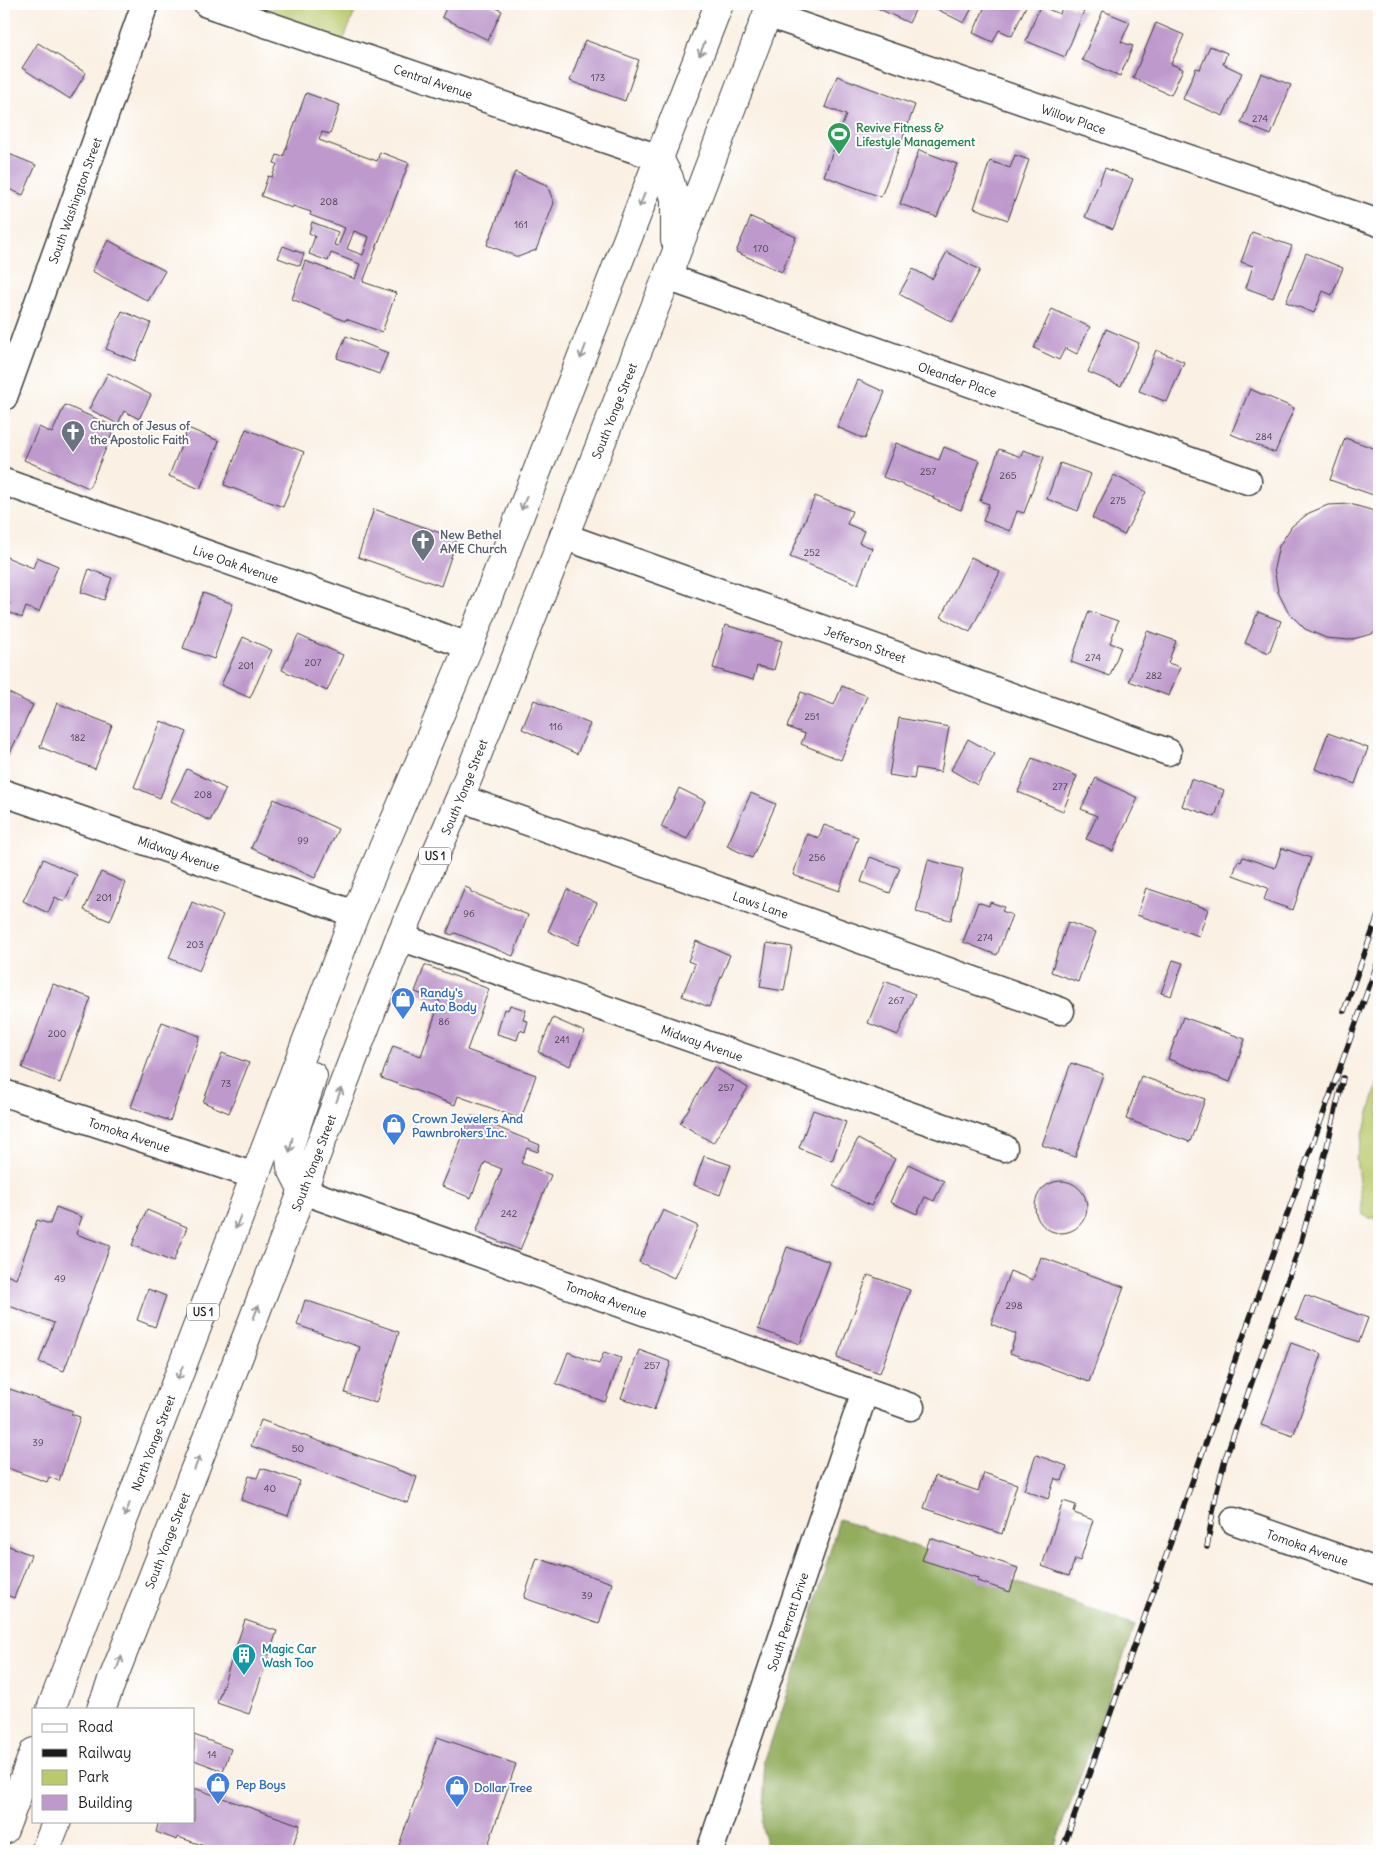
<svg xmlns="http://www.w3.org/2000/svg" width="1383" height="1855" viewBox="0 0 1383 1855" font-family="Delius,sans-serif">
  <rect width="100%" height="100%" fill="#fff"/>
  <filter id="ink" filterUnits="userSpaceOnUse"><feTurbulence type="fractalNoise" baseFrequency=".02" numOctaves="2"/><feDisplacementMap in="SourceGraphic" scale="10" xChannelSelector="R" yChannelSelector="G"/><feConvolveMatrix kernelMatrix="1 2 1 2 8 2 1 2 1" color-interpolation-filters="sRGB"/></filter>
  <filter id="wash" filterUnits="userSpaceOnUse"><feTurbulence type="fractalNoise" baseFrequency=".0096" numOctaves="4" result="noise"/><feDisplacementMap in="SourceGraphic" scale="20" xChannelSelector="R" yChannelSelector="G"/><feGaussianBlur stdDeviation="1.12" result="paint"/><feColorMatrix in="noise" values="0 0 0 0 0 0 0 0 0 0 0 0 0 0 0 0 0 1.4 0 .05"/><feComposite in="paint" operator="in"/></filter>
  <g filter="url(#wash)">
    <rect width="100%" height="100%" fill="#faf0e3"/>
    <g fill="#bac96b" stroke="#6b7244">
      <polygon points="207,4 358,4 340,49"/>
      <polygon points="1379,1078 1379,1218 1369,1218 1363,1215 1356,1158"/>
    </g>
    <polygon fill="#93ad5f" stroke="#58643e" points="839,1519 1135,1625 1053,1851 767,1851 761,1823 765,1759 801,1655"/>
    <g id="blocks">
      <g fill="#be9acc" fill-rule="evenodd">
        <polygon points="448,4 488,4 502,11 488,40 442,17"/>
        <polygon points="874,4 918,4 909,23 873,6"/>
        <polygon points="927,4 974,4 964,23"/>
        <polygon points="986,4 1027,4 1012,36 999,30 993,42 973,33"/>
        <polygon points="1063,4 1084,11 1065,57 1026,41 1040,6 1060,14"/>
        <polygon points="1103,11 1130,22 1121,42 1133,46 1120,76 1082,60"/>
        <polygon points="1156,23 1184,35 1171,64 1183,69 1171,95 1133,78"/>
        <polygon points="585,40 639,60 625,101 570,81"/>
        <polygon points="38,43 86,73 70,99 22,68"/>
        <polygon points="1210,46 1227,53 1223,64 1242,73 1223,116 1183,99 1196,68 1200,69"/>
        <polygon points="1261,73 1291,85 1271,135 1241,123"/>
        <polygon points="837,76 915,105 881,197 824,176 846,115 825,107"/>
        <path d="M306,93l34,12 -10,29 -8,-2 -3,8 58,21 3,-9 29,11 -46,119 33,11 -14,39 -36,-13 -1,2 -53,-22 13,-38 50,18 5,-15 -29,-11 -3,8 -19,-7 6,-18 -6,-3 3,-11 26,10 -4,13 4,1 7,-18 -35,-13 1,-3 -18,-6 -1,2 -31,-12 7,-20 4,1 5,-13 -3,-1 3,-8 6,2zM354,231l15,6 -6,18 -16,-6z"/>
        <polygon points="919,150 957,164 937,217 900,204"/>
        <polygon points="4,152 36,165 23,195 4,187"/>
        <polygon points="1015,155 1029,160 1008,220 974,208 990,161 1010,168"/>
        <polygon points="1105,168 1133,179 1113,229 1085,217"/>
        <polygon points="515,172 547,185 554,203 536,250 518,257 487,245"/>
        <polygon points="4,217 8,220 4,228"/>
        <polygon points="751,217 796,237 782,272 736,252"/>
        <polygon points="1252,232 1292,246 1273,298 1246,288 1253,266 1241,262"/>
        <polygon points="108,240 165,271 148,301 92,271"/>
        <polygon points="283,246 304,254 300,266 278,258"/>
        <polygon points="947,252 980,270 952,322 899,294 913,269 932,279"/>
        <polygon points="1306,253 1343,268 1332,295 1323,291 1314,313 1286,302"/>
        <polygon points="1052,309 1090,327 1077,354 1065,348 1059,360 1034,348"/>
        <polygon points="122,311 151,323 135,361 106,349"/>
        <polygon points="1106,329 1139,343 1121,386 1088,372"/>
        <polygon points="346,336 388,353 379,374 337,358"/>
        <polygon points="1156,350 1184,362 1167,402 1139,391"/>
        <polygon points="108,373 151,395 139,419 124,411 118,424 89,409"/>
        <polygon points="858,380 885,392 865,439 837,427"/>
        <polygon points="1250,389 1294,408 1275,453 1231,434"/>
        <polygon points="65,405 115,427 89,488 24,460 39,427 52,433"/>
        <polygon points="188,428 219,441 200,489 169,476"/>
        <polygon points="246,429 304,452 283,507 224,485"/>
        <polygon points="1345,438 1379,450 1379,497 1330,480"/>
        <polygon points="896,443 939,460 944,447 980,461 961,510 933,499 934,497 883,477"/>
        <polygon points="999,449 1021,457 1023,450 1044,457 1024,513 1017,511 1010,531 983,521 989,504 980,501"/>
        <polygon points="1060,463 1091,474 1078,511 1047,499"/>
        <polygon points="1114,475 1146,492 1124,535 1092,518"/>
        <polygon points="815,496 852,511 847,524 864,531 859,543 872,548 858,584 790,557"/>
        <polygon points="1350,504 1371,510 1379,516 1379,628 1372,634 1349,640 1326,638 1305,629 1288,612 1278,592 1274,568 1279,546 1292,526 1309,513 1328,505"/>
        <polygon points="374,509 457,539 441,586 358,557"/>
        <polygon points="4,556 33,568 37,557 58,566 39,612 26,607 22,618 6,611 10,603 4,600"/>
        <polygon points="971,557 1000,572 970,632 941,617"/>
        <polygon points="89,569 112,578 104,600 81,592"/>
        <polygon points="203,593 233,604 214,659 183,648"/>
        <polygon points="1089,611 1118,621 1110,643 1121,647 1110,676 1071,662"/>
        <polygon points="1258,612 1281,621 1269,653 1245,643"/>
        <polygon points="725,625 782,641 774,670 757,666 753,680 713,668"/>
        <polygon points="1147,631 1176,641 1168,663 1180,667 1169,696 1129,681"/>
        <polygon points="298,635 343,655 327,691 282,670"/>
        <polygon points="243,637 272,650 250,698 221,685"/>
        <polygon points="842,686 867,696 841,760 801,744 805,734 787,727 801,692 834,705"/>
        <polygon points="7,692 33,705 7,759 4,757 4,698"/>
        <polygon points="534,700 590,724 577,754 522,729"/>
        <polygon points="57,703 112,725 95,769 40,747"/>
        <polygon points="899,718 949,727 941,772 916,768 914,779 889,775"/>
        <polygon points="161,721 187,732 160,798 134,787"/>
        <polygon points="1328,733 1368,748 1355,784 1315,769"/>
        <polygon points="968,739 995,754 977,785 951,770"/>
        <polygon points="1032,758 1077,776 1063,811 1018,792"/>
        <polygon points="187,769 226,789 210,821 171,801"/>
        <polygon points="1096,778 1138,798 1113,851 1086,839 1097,816 1081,809"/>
        <polygon points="1191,779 1224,790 1215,817 1182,806"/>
        <polygon points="679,788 705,801 687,839 661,827"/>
        <polygon points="751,793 776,804 752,858 727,846"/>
        <polygon points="274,799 338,829 315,878 251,848"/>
        <polygon points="824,825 858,837 839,891 793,875 807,834 819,838"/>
        <polygon points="1282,848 1311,858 1293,910 1264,900 1268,888 1233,875 1238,861 1241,862 1243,857 1275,868"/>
        <polygon points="870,857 900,868 890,893 861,882"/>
        <polygon points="43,859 77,875 64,902 55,897 48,913 23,901"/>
        <polygon points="928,860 963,869 951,920 916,912"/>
        <polygon points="101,872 126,883 110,921 84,910"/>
        <polygon points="465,887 470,889 471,892 528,915 513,956 455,933 452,935 447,933"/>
        <polygon points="1146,888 1208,909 1199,936 1137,915"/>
        <polygon points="567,889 597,903 578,945 548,931"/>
        <polygon points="192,902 223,915 199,971 169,958"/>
        <polygon points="978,902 989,906 990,902 1004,907 1002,911 1012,915 997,955 963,942"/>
        <polygon points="1068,922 1096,932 1078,982 1051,972"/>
        <polygon points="696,941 730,955 709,1007 682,996 695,964 688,961"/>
        <polygon points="767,943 792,947 784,991 760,987"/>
        <polygon points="1173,960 1183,963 1171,996 1161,993"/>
        <polygon points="425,965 489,989 467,1050 536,1075 521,1119 458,1096 455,1105 381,1078 393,1046 421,1056 440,1001 415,992"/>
        <polygon points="885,981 915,994 898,1035 868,1023"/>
        <polygon points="53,984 91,998 60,1083 22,1068"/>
        <polygon points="510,1005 526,1010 523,1020 528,1021 525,1032 520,1030 517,1040 497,1034 504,1009 508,1010"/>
        <polygon points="1183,1017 1245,1039 1230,1082 1168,1059"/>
        <polygon points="553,1018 585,1032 570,1066 538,1052"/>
        <polygon points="162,1022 200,1036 170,1121 131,1107"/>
        <polygon points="222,1053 249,1063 229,1113 203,1102"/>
        <polygon points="1071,1063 1103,1074 1075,1157 1042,1145"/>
        <polygon points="714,1067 748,1088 713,1143 680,1123"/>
        <polygon points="1141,1076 1205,1099 1190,1142 1126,1119"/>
        <polygon points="813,1110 846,1122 832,1161 799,1148"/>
        <polygon points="471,1116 540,1145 538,1152 527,1148 521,1163 551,1175 520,1250 476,1232 502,1169 485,1162 471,1198 442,1186"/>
        <polygon points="858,1139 895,1159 871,1206 833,1186"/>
        <polygon points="704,1156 731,1165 720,1195 694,1185"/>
        <polygon points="908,1164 944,1181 934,1201 925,1197 917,1214 890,1202"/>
        <circle cx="1061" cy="1207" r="26"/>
        <polygon points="56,1207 82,1217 76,1234 110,1246 64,1371 39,1362 54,1323 4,1304 4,1274 16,1279 37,1220 50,1224"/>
        <polygon points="147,1210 187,1227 173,1262 132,1245"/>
        <polygon points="663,1210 698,1226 674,1278 639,1262"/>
        <polygon points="787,1247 830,1262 800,1344 758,1329"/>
        <polygon points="1041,1257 1124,1287 1089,1382 1010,1353 1016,1334 991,1324 1010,1271 1033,1280"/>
        <polygon points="868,1275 910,1290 880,1373 837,1358"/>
        <polygon points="148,1289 166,1296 155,1327 137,1320"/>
        <polygon points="1305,1295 1368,1318 1359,1342 1296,1319"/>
        <polygon points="305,1300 399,1332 376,1403 345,1393 360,1347 297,1325"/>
        <polygon points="1291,1343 1322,1354 1293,1436 1261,1425"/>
        <polygon points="639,1350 671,1362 654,1410 621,1398"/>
        <polygon points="568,1352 599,1364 604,1352 621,1358 605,1402 556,1384"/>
        <polygon points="4,1387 73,1411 71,1414 80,1417 59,1481 49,1477 47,1482 4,1467"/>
        <polygon points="261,1420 417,1477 408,1503 251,1446"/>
        <polygon points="1036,1455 1067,1466 1062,1481 1055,1478 1048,1499 1024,1490"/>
        <polygon points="261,1468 300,1481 288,1516 241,1500 249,1476 257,1478"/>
        <polygon points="984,1473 1017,1484 1002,1534 924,1508 935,1476 978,1491"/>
        <polygon points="1063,1501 1076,1505 1074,1513 1093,1520 1080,1561 1075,1559 1069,1576 1042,1566"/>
        <polygon points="930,1538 1018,1568 1010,1592 977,1581 978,1578 922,1560"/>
        <polygon points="4,1544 31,1555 14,1598 4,1594"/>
        <polygon points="537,1558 612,1583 599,1624 524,1598"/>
        <polygon points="245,1620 277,1631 249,1714 217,1703"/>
        <polygon points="194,1735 231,1749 223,1771 194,1760"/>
        <polygon points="437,1737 516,1764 486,1851 397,1851"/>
        <polygon points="194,1788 300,1825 291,1851 220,1851 178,1837 177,1840 156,1832 159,1821 194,1821"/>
      </g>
    </g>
  </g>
  <g filter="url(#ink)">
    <use href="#blocks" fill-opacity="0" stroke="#3d3c3a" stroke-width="1"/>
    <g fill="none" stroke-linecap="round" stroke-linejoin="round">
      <g stroke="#3d3c3a" stroke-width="29">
        <g id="minor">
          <path id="s1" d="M207,4l452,154"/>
          <path id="s2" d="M767,14l612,209"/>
          <path id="s3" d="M667,277l581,204"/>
          <path id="s4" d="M4,397l141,-393"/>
          <path id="s5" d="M4,482l465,164"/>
          <path id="s6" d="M563,536l605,216"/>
          <path id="s7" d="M4,793l351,121"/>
          <path id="s8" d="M460,798l601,213"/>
          <path id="s9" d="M400,937l604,211"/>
          <path id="s10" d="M4,1093l251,83"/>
          <path id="s11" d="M303,1191l608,216"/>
          <path id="s12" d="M1234,1521l145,51"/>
          <path id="s13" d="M710,1851l155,-460"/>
        </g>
      </g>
      <g stroke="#3d3c3a" stroke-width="30">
        <g id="primary">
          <polyline points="659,158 669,178 675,199 675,240"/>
          <polyline points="303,1191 291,1167 289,1148 313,1076"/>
          <path id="s14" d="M51,1709l304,-795 114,-268 250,-642"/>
          <path id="s15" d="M101,1709l140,-358 159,-414 60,-139 207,-521 104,-273"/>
          <polyline points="4,1830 34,1752"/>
          <polyline points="45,1851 57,1821"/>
        </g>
      </g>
      <use href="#minor" stroke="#fff" stroke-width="26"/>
      <use href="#primary" stroke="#fff" stroke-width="28"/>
      <g stroke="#1c1c1c" stroke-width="5.5">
        <g id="rail">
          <polyline points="1344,1011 1379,913"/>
          <polyline points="1207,1547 1216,1494 1225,1459 1300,1245 1327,1147 1343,1078"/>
          <polyline points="1062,1851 1246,1329 1379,959"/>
        </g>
      </g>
      <use href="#rail" stroke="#fff" stroke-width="4" stroke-dasharray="11" stroke-linecap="butt"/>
    </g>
    <defs><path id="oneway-shaft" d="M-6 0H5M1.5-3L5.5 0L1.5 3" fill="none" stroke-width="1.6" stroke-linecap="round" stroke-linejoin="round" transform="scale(1.25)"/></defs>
    <g stroke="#999">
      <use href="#oneway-shaft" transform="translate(702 49) rotate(111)"/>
      <use href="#oneway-shaft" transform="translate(642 200) rotate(111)"/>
      <use href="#oneway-shaft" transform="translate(583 352) rotate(111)"/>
      <use href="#oneway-shaft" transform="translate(524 503) rotate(111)"/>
      <use href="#oneway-shaft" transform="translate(339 1095) rotate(-69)"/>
      <use href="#oneway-shaft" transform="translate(291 1145) rotate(101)"/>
      <use href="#oneway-shaft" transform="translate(238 1222) rotate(111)"/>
      <use href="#oneway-shaft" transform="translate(256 1312) rotate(-69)"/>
      <use href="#oneway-shaft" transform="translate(180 1373) rotate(111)"/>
      <use href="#oneway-shaft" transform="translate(197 1463) rotate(-68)"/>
      <use href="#oneway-shaft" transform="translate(127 1510) rotate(111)"/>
      <use href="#oneway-shaft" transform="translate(119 1663) rotate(-69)"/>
    </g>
  </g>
  <defs>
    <g id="stadium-pin" transform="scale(1.25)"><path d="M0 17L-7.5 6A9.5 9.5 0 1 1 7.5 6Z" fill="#2e9e5b" stroke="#fff"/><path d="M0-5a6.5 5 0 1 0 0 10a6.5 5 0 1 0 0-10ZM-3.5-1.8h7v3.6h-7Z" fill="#fff"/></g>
    <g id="church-pin" transform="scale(1.25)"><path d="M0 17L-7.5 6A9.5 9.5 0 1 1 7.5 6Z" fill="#6b7280" stroke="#fff"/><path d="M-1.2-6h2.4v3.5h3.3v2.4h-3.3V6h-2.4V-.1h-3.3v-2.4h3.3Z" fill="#fff"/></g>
    <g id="shop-pin" transform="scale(1.25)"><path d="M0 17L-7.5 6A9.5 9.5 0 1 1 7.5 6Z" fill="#3f7fe0" stroke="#fff"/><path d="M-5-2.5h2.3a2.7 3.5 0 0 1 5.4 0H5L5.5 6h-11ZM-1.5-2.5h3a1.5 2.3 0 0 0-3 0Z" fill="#fff"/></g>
    <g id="building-pin" transform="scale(1.25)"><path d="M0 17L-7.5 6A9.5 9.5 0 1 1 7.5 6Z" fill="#0f9aa8" stroke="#fff"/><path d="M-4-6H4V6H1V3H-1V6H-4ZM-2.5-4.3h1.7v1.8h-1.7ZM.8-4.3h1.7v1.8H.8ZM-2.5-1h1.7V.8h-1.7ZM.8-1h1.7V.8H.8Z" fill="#fff"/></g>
  </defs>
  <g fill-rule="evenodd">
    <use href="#stadium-pin" x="839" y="134"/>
    <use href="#church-pin" x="73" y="432"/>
    <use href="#church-pin" x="423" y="541"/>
    <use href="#shop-pin" x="403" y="999"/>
    <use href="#shop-pin" x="394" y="1125"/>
    <use href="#building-pin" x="244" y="1655"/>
    <use href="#shop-pin" x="218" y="1784"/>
    <use href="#shop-pin" x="457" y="1787"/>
  </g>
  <g text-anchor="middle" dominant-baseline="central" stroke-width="4" stroke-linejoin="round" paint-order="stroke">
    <g font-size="10" fill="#443c48">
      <text x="598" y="77">173</text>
      <text x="1260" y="118">274</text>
      <text x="329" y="201">208</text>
      <text x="521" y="224">161</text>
      <text x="761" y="248">170</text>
      <text x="1264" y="436">284</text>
      <text x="928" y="471">257</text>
      <text x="1008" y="475">265</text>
      <text x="1118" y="500">275</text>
      <text x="812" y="552">252</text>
      <text x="1093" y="657">274</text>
      <text x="313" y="662">207</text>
      <text x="246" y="665">201</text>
      <text x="1154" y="675">282</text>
      <text x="812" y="716">251</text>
      <text x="556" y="726">116</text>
      <text x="78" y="737">182</text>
      <text x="1060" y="786">277</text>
      <text x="203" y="794">208</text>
      <text x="303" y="840">99</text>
      <text x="817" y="857">256</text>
      <text x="104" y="897">201</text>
      <text x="469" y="913">96</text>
      <text x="985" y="937">274</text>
      <text x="195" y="944">203</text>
      <text x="896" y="1000">267</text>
      <text x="444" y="1021">86</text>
      <text x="57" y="1033">200</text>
      <text x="562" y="1039">241</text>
      <text x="226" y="1083">73</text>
      <text x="726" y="1087">257</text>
      <text x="509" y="1213">242</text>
      <text x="60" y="1278">49</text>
      <text x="1014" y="1305">298</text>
      <text x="652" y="1365">257</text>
      <text x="38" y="1442">39</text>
      <text x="298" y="1448">50</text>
      <text x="270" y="1488">40</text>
      <text x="587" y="1595">39</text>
      <text x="212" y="1754">14</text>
    </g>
    <g fill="#fff" stroke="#606060" stroke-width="1">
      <rect x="419" y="847.5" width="32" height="17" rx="4"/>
      <rect x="187" y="1303.5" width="32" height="17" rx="4"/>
    </g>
    <g font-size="11" font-weight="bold" fill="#1c1c1c">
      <text x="435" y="856">US 1</text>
      <text x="203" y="1312">US 1</text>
    </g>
    <g font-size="12" fill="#1c1c1c" stroke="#fff">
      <text stroke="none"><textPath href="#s1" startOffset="239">Central Avenue</textPath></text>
      <text stroke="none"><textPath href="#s2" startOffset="324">Willow Place</textPath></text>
      <text stroke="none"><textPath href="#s4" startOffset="209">South Washington Street</textPath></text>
      <text stroke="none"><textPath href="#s3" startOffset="308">Oleander Place</textPath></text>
      <text stroke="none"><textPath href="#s15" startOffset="1396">South Yonge Street</textPath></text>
      <text stroke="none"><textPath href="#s5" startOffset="246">Live Oak Avenue</textPath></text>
      <text stroke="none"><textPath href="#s6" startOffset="321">Jefferson Street</textPath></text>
      <text stroke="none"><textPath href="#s15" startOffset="991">South Yonge Street</textPath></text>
      <text stroke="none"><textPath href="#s7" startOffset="185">Midway Avenue</textPath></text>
      <text stroke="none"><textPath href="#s8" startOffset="319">Laws Lane</textPath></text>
      <text stroke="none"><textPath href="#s9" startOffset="320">Midway Avenue</textPath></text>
      <text stroke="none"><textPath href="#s10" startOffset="132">Tomoka Avenue</textPath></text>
      <text stroke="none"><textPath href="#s15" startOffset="586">South Yonge Street</textPath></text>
      <text stroke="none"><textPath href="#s11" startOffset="322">Tomoka Avenue</textPath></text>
      <text stroke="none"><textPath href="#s14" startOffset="285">North Yonge Street</textPath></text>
      <text stroke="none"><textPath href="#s15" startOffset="181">South Yonge Street</textPath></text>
      <text stroke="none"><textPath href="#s12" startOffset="78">Tomoka Avenue</textPath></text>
      <text stroke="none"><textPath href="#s13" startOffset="242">South Perrott Drive</textPath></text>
    </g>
    <g font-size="12" font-weight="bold" fill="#27864d" stroke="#fff" text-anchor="start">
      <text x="856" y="127">Revive Fitness &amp;<tspan x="856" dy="14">Lifestyle Management</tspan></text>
    </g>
    <g font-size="12" font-weight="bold" fill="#5b616d" stroke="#fff" text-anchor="start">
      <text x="90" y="425">Church of Jesus of<tspan x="90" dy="14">the Apostolic Faith</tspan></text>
      <text x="440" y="534">New Bethel<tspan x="440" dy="14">AME Church</tspan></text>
    </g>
    <g font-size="12" font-weight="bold" fill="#366cbe" stroke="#fff" text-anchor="start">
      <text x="420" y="992">Randy's<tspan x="420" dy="14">Auto Body</tspan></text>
      <text x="412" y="1118">Crown Jewelers And<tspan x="412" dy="14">Pawnbrokers Inc.</tspan></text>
      <text x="236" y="1784">Pep Boys</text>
      <text x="474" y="1787">Dollar Tree</text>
    </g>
    <g font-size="12" font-weight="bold" fill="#0d838f" stroke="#fff" text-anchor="start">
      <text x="262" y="1648">Magic Car<tspan x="262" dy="14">Wash Too</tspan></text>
    </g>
  </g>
  <rect width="1383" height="1855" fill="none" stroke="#fff" stroke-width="20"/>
  <rect x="32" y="1708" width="162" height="115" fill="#ffffff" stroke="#a4a4a4"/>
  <rect x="42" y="1724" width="25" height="8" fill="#ffffff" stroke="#a4a4a4"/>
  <text x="78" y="1732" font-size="15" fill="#1c1c1c">Road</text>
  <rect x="42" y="1749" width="25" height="8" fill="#1c1c1c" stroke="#a4a4a4"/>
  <text x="78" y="1758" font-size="15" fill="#1c1c1c">Railway</text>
  <rect x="42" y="1770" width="25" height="15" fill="#bac96b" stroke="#a4a4a4"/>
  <text x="78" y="1782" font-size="15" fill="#1c1c1c">Park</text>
  <rect x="42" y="1795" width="25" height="15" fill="#be9acc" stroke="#a4a4a4"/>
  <text x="78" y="1808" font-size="15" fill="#1c1c1c">Building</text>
</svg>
